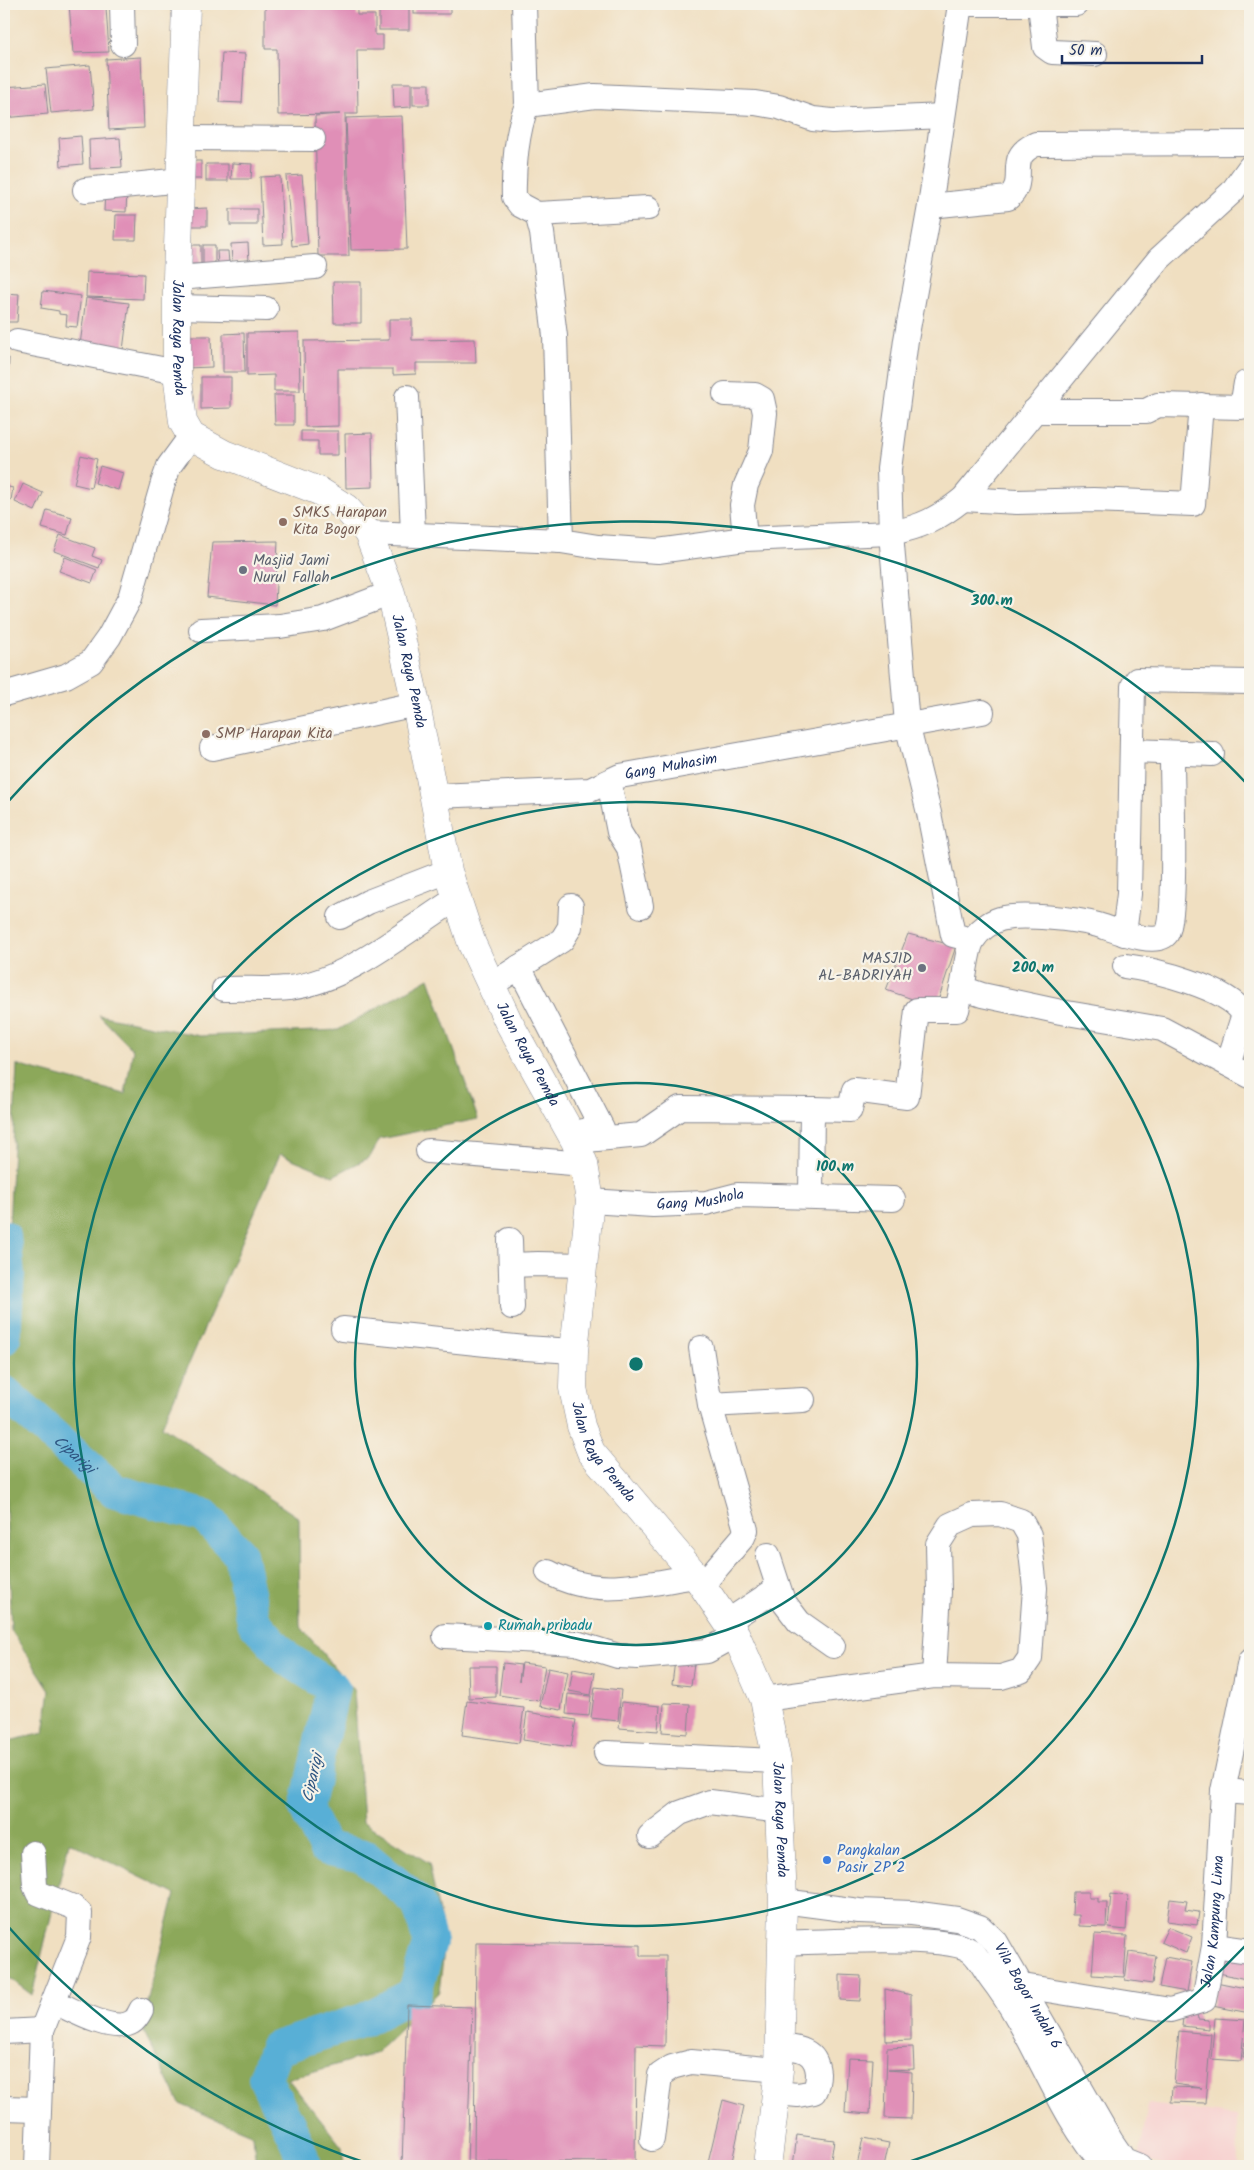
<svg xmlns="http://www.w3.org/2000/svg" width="1254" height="2170" viewBox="0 0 1254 2170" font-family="Kalam,sans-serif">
  <rect width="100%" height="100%" fill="#f7f3e8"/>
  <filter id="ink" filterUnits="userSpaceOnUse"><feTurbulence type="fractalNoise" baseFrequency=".02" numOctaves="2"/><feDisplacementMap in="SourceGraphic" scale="10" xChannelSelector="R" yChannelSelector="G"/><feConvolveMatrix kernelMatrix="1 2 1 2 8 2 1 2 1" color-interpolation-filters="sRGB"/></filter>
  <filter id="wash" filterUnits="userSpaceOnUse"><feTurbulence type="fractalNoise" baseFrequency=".0096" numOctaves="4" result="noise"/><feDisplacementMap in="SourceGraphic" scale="20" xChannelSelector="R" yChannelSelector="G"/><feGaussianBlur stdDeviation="1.12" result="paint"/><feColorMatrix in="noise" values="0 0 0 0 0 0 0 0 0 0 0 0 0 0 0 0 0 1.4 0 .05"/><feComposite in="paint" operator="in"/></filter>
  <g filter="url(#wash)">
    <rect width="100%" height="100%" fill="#f0dfc1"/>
    <polygon fill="#f7d0cf" points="1148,2104 1237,2116 1238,2166 1172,2166 1139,2160"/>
    <polygon fill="#8ca85a" stroke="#546c5c" points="429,978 478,1119 380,1139 370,1157 333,1176 280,1154 162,1426 299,1518 300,1626 354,1691 363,1822 429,1863 445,1942 439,1992 376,2053 288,2079 342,2147 344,2166 256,2166 253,2135 180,2104 141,2026 175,1894 69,1842 32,1995 4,1974 4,1742 44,1733 50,1690 11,1630 4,1463 4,1330 17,1065 125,1094 133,1050 99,1015 200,1036 338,1030"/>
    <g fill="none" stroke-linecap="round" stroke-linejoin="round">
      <g stroke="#59afd6" stroke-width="34">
        <polyline points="4,1237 8,1274 4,1338"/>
        <path id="s1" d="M4,1392l111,99 89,25 36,38 14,68 32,36 47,30 -27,121 19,39 39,8 54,46 12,40 -16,52 -50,26 -88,28 -11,30c13,30 33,57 39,88"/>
      </g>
    </g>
    <g id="blocks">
      <g fill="#e08fb7">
        <polygon points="69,4 113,4 113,6 106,7 109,52 73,53"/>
        <polygon points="357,4 357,15 375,15 375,35 383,35 383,50 357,50 358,114 345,114 349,256 318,256 315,116 340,114 278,115 277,49 265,49 265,5"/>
        <rect x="379" y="4" width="30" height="26"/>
        <rect x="414" y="4" width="36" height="10"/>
        <polygon points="222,53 245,54 242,103 219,102"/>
        <polygon points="141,57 144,128 109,130 106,59"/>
        <polygon points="90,65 94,109 51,113 46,69"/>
        <polygon points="393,83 411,83 411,107 394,108"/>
        <polygon points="45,84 48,114 4,118 4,87"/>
        <rect x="413" y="84" width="16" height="21"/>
        <polygon points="402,116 407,249 351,250 346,118"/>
        <polygon points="81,136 83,164 61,166 59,138"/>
        <polygon points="120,138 122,167 90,169 89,140"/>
        <rect x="190" y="161" width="11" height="18"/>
        <polygon points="232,163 252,164 251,179 231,179"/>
        <rect x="206" y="164" width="22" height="17"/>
        <polygon points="302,175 308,244 292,246 286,176"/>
        <polygon points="280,176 283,244 263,245 260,177"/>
        <polygon points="105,190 127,191 126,212 104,211"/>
        <polygon points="207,208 207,226 188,226 188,209"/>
        <rect x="230" y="209" width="27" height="16"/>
        <polygon points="116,215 137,215 136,240 115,240"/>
        <polygon points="248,243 249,262 232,262 231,244"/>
        <polygon points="189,245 201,245 201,264 188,264"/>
        <polygon points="203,245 215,245 215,265 203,264"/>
        <polygon points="217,251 228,251 229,263 218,264"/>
        <polygon points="87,272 144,274 143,299 86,297"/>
        <polygon points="333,282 361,282 361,323 334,323"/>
        <polygon points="43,291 81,296 77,327 66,326 67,315 59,314 59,311 41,308"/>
        <polygon points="4,293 19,294 17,322 4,322"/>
        <polygon points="86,298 129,303 123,350 80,345"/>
        <polygon points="389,319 412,319 412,340 475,339 476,363 416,363 416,374 393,375 393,369 338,369 338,426 305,427 304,341 389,340"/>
        <polygon points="299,332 300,391 274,391 274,375 247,376 247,333"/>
        <polygon points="244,333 245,372 223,372 223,334"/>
        <polygon points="185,336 211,336 212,367 186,368"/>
        <polygon points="4,358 9,358 8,381 4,381"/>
        <polygon points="201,377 231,377 231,408 201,409"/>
        <polygon points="274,395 294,395 294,425 275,425"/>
        <polygon points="301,431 338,431 338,455 318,455 318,441 301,441"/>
        <polygon points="372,433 373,487 346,488 345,434"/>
        <polygon points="81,455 97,459 91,488 74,484"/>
        <polygon points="100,466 123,473 118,490 95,483"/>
        <polygon points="23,484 43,493 35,511 15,502"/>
        <polygon points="4,486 13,488 11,500 4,499"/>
        <polygon points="47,510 72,517 67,535 42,528"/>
        <polygon points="60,535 95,548 92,556 102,560 99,568 54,551"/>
        <polygon points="278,541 275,605 207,597 212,542"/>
        <polygon points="65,557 97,570 92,583 59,571"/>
        <polygon points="908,934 956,946 936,1007 886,990"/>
        <polygon points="675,1661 694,1663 691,1686 672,1684"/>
        <polygon points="503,1663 521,1665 519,1681 522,1663 545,1666 539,1701 499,1695"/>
        <polygon points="468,1666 496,1666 496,1697 469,1698"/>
        <polygon points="548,1668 568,1672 561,1710 540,1706"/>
        <polygon points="573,1669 595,1673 591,1695 569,1691"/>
        <polygon points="595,1687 621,1690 618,1721 591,1718"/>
        <polygon points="568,1694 591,1696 589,1716 566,1714"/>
        <polygon points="467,1701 524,1708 519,1743 462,1735"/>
        <polygon points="622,1702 660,1706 658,1731 619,1728"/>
        <polygon points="664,1703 690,1704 688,1734 662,1732"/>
        <polygon points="527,1712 576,1720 571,1747 523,1740"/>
        <polygon points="1073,1892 1089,1892 1089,1898 1098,1898 1098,1902 1107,1902 1106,1927 1079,1926 1079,1915 1072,1915"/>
        <polygon points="1111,1894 1128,1896 1126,1930 1108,1928"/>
        <polygon points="1170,1899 1187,1901 1185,1910 1199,1912 1197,1925 1167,1921"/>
        <polygon points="1168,1927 1192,1937 1186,1953 1161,1942"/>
        <polygon points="1095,1934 1127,1936 1124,1977 1092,1975"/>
        <polygon points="476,1943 640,1945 640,1956 666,1956 665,2046 636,2045 635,2162 474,2161"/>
        <polygon points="1224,1951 1250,1958 1250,1980 1219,1973"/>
        <polygon points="1129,1952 1156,1956 1152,1984 1125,1980"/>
        <polygon points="1165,1957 1192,1962 1187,1992 1159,1987"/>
        <polygon points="840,1975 861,1976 860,2001 840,2000"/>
        <polygon points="1216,1982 1250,1989 1250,2013 1212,2006"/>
        <polygon points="885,1989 911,1995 911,2040 886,2041"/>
        <polygon points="407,2005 472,2007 467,2166 402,2166"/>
        <polygon points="1184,2010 1196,2011 1198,2019 1209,2020 1209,2029 1182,2026"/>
        <polygon points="1215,2018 1245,2020 1241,2061 1211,2059"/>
        <polygon points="1179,2031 1211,2034 1205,2103 1171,2102 1172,2087 1202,2088 1174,2084"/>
        <polygon points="1245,2042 1250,2043 1250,2057 1243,2057"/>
        <polygon points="913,2047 914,2069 888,2070 912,2072 911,2119 885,2118 887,2048"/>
        <polygon points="848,2058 873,2059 870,2114 845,2112"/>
        <polygon points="723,2100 744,2106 731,2166 707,2166"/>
        <polygon points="797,2135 834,2140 830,2166 793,2166"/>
        <polygon points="863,2138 889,2143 884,2166 857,2166"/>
      </g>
    </g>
  </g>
  <g filter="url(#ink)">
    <use href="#blocks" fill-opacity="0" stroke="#868790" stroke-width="1"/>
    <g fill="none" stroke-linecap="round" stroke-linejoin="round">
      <g stroke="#868790" stroke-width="26">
        <g id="minor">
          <polyline points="122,4 123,44"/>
          <path d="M524,4l3,101c-10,25 -14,65 -13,92l6,8 17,9 5,19 13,103 6,205"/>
          <polyline points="960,4 930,206 906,340 889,469 891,533 907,724 929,813 953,935 972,940"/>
          <polyline points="967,4 1076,4"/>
          <polyline points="1040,5 1045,47 1052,52 1095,54"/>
          <polyline points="527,105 595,96 755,103 779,107 813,119 832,121 943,116"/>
          <polyline points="182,138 313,139"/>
          <polyline points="85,190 181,180"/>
          <path d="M930,206l78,-8c22,-18 -5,-40 28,-54l214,-1"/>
          <polyline points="537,214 648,208"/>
          <polyline points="177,278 315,267"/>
          <polyline points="177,307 266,309"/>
          <polyline points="17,341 177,372"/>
          <polyline points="725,394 755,395 762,399 765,413 761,451 746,485 742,505 745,539"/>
          <polyline points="407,397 413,533"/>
          <polyline points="1034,411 1146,411 1158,405 1242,407 1246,383 1250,382"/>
          <polyline points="963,499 1017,502 1093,500 1193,504 1201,405"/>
          <path d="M368,533l193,8 37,6 60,4 87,-12 146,-6c31,-6 48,-15 72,-34l196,-240 73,-67 18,-25"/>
          <polyline points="201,630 280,626 323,619 391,593"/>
          <polyline points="4,694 66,676 91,662 109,637 130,598 163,483 169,466 191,436"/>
          <polyline points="212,748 416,704"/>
          <polyline points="1133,751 1212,754"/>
          <path d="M1172,759c0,28 5,158 -5,174 -10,15 -55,-4 -69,-8 -21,-6 -78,-12 -98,-6 -10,3 -22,12 -27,21 -6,9 -8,36 -11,48l20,7 79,17 101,17 88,47"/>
          <polyline points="609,782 619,832 629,848 641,906"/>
          <path id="s2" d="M435,796l155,-6 30,-14 362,-64"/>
          <polyline points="340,917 368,902 448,871"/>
          <polyline points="1124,934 1129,894 1133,686 1137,680 1250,682"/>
          <path d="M1125,966c30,4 102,21 119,48l-16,50"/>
          <polyline points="519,967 602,1128 577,1132"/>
          <polyline points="491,985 562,940 570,927 571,906"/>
          <path d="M224,989c21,-1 43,1 65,-1 60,-7 117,-58 167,-89"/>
          <polyline points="575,1141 641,1135 680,1108 812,1109"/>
          <polyline points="428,1151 584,1164"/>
          <polyline points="811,1195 812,1109 850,1110 854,1090 907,1097 917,1010 957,1010 962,988"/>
          <path id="s3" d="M590,1201l63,4 53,-2 31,-8 156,4"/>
          <polyline points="510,1240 512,1307"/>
          <polyline points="511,1265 538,1264 584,1265"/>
          <polyline points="343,1329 525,1348 574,1351"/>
          <polyline points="701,1348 710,1405 746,1530 743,1537 702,1585"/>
          <polyline points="710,1405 803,1400"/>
          <polyline points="768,1555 783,1601 799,1622 833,1646"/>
          <path d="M548,1572c49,27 95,12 148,4"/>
          <polyline points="727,1622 778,1588"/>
          <polyline points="445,1636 576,1643 618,1656 638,1657 707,1651 736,1635"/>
          <polyline points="764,1699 934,1676 1001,1677 1021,1671 1030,1658 1035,1588 1029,1535 1021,1521 1000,1514 972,1515 950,1525 938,1544 939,1592 934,1676"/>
          <polyline points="606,1753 777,1761"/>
          <polyline points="1223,1791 1250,1793"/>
          <polyline points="650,1836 680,1813 710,1802 780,1811"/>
          <polyline points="33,1853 35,1886 38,1893 73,1907 80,1913 79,1937 42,2030 37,2166"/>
          <path id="s4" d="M783,1901l76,10 53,2 45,6 23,8 16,15 115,199 13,19 15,6"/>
          <path d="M783,1943c33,-1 165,-9 188,8 8,6 14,19 20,27 45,58 65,133 114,188"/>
          <polyline points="1214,1946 1250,1951"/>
          <path id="s5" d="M1003,1993l20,-7 147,24 34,-10 10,-54 9,-155 27,-130"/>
          <path d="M55,2002c17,8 59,32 77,20 4,-2 7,-8 9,-12"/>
          <polyline points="4,2032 42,2030"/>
          <path d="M776,2093l22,2 16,-3c3,-6 4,-12 4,-19 -2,-23 -19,-25 -38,-27"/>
          <polyline points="4,2108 38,2109"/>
          <polyline points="652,2139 660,2075 672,2067 691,2062 779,2070"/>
        </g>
      </g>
      <g stroke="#868790" stroke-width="29">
        <g id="major">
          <path id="s6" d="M186,4l-9,274v94l6,50 8,14 33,18 95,37 27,17 22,25 23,60 25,111 32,167 24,73 36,77 67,120 9,23 6,37 -16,150 -1,37 8,38 10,26 105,124 40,59 28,64 13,62 6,140 -4,169 -12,96"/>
        </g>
      </g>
      <use href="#minor" stroke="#fff" stroke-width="24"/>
      <use href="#major" stroke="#fff" stroke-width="28"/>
    </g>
  </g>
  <g fill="none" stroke="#0f766e" stroke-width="2.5">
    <circle cx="636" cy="1364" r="281"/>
    <circle cx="636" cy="1364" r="562"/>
    <path d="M1247 1944A843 843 0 0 1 897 2166M375 2166A843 843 0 0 1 5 1923M5 805A843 843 0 0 1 1247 784"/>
  </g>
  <g fill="#8d6e63" stroke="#f7f3e8" stroke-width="2">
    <circle cx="283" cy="522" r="5"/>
    <circle cx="206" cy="734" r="5"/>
  </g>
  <g fill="#6b7280" stroke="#f7f3e8" stroke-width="2">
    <circle cx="243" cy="570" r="5"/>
    <circle cx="922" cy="968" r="5"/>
  </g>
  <circle fill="#0f9aa8" stroke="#f7f3e8" stroke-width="2" cx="488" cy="1626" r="5"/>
  <circle fill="#3f7fe0" stroke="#f7f3e8" stroke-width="2" cx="827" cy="1860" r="5"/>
  <g text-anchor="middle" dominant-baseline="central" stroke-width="4.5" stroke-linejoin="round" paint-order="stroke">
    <g font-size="15" fill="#1b2f5e" stroke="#f7f3e8">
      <text stroke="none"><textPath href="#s6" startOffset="334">Jalan Raya Pemda</textPath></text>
      <text stroke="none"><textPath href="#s6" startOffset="784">Jalan Raya Pemda</textPath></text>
      <text stroke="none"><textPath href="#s2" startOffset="240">Gang Muhasim</textPath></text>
      <text stroke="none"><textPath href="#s6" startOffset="1188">Jalan Raya Pemda</textPath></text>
      <text stroke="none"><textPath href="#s3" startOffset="111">Gang Mushola</textPath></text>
      <text stroke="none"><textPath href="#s6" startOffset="1609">Jalan Raya Pemda</textPath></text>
      <text stroke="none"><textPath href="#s6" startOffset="2029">Jalan Raya Pemda</textPath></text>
      <text stroke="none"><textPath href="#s5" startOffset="285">Jalan Kampung Lima</textPath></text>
      <text stroke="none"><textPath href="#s4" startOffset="284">Vila Bogor Indah 6</textPath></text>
    </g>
    <g font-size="15" fill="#785e54" stroke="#f7f3e8" text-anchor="start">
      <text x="293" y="513">SMKS Harapan<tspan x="293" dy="17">Kita Bogor</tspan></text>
      <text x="216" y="734">SMP Harapan Kita</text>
    </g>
    <g font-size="15" fill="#5b616d" stroke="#f7f3e8" text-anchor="start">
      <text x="253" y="561">Masjid Jami<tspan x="253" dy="17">Nurul Fallah</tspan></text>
      <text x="912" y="959" text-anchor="end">MASJID<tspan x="912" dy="17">AL-BADRIYAH</tspan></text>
    </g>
    <g font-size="15" fill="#0d838f" stroke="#f7f3e8" text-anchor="start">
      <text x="498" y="1626">Rumah pribadu</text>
    </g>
    <g font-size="15" fill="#366cbe" stroke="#f7f3e8" text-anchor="start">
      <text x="837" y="1851">Pangkalan<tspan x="837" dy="17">Pasir ZP 2</tspan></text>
    </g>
    <g font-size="16" font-style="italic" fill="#2e5582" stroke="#f7f3e8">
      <text stroke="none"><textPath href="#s1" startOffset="94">Ciparigi</textPath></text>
      <text transform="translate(313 1778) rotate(-78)">Ciparigi</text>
    </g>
  </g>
  <circle cx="636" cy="1364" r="8" fill="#0f766e" stroke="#f7f3e8" stroke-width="2.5"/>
  <g font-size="15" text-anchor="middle" font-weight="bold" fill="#0f766e" stroke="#f7f3e8" stroke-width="4.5" stroke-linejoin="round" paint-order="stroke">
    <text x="992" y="605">300 m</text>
    <text x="1033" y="972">200 m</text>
    <text x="835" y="1171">100 m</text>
  </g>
  <rect width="1254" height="2170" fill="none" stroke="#f7f3e8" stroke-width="20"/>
  <path d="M1062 55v8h140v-8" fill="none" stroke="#1b2f5e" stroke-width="2.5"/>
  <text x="1069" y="55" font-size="15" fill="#1b2f5e" stroke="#f7f3e8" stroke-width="4" paint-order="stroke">50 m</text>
</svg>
